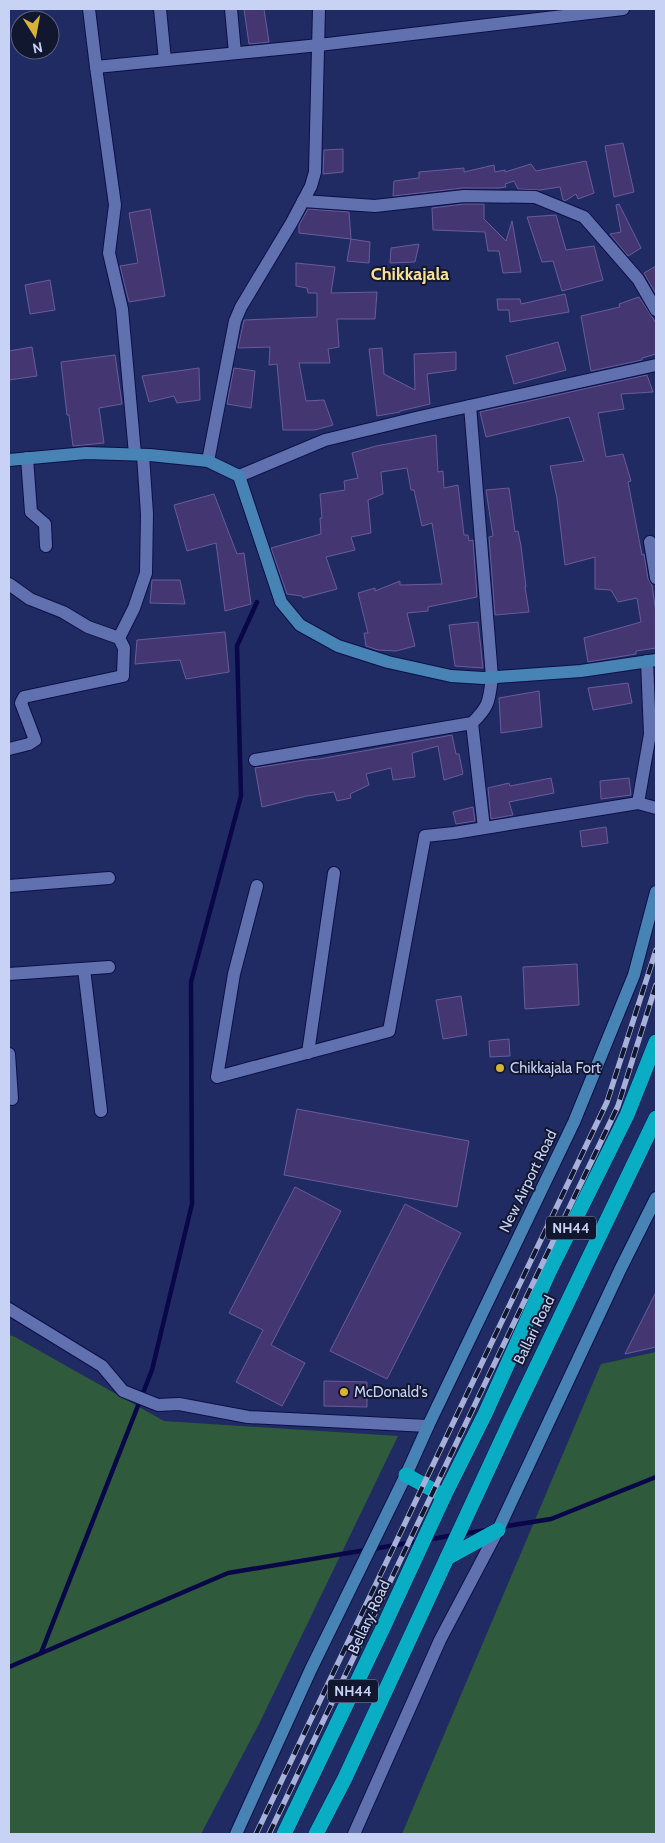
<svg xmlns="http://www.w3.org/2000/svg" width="665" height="1843" viewBox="0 0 665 1843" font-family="Cabin,sans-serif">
  <rect width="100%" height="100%" fill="#212b63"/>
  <g fill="#2f5a3b">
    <polygon points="9,1335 15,1337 164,1421 398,1436 260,1722 201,1834 9,1834"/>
    <polygon points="656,1352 656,1834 402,1834 601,1364"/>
  </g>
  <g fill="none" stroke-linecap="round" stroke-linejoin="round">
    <g stroke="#090748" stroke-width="4.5">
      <polyline points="501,1527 551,1519 656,1477"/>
      <polyline points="462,1534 486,1530"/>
      <polyline points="427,1540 454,1535"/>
      <polyline points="41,1653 152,1370 192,1204 191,982 241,796 237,646 257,602"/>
      <polyline points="9,1667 228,1573 420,1541"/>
    </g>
  </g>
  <g fill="#443671" stroke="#685c9b">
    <polygon points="244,9 264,9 269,42 249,44"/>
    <polygon points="623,143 634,192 614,197 605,146"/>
    <polygon points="343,149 343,172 323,174 324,150"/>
    <polygon points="586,161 594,193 578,199 576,194 565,201 563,200 560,187 540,190 518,189 514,181 505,184 506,187 499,188 463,188 393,196 394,181 419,178 419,172 464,168 464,172 494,165 495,172 505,170 505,172 531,164 536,171"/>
    <polygon points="464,204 484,204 484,219 506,241 512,221 521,272 503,273 499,251 488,251 485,232 433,230 432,208"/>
    <polygon points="619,204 641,248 628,256 610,234 621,232 616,205"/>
    <polygon points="150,209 165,296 129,302 120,266 138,263 129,213"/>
    <polygon points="308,209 349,212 351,239 299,233 299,225"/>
    <polygon points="556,215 566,250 594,246 603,280 562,291 553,261 542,262 527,217"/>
    <polygon points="351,239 370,242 369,263 347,261"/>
    <polygon points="419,244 415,262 390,263 391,248"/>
    <polygon points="296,263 335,267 331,293 377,292 375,319 337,319 339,347 328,349 330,363 299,363 306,401 324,400 333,425 315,430 283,430 277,364 269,365 270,347 238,348 244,320 317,317 317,293 308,293 307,288 296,286"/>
    <polygon points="656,266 656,294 644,273"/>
    <polygon points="50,280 55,310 30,314 25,285"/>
    <polygon points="565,294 569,312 510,322 509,310 498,310 497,299 520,299 521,304"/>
    <polygon points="639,297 656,323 656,354 642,358 642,360 591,371 581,316 620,307 619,304"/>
    <polygon points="558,342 566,370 514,384 506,356"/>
    <polygon points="32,347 37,376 9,380 9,351"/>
    <polygon points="382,348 384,374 415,390 414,354 456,352 456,370 427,374 430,404 400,411 400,412 377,416 369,349"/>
    <polygon points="115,355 122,404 99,408 104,443 73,446 69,415 67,415 61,362"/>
    <polygon points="199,368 200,400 177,403 174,396 149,402 142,376"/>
    <polygon points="234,368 255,371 251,408 227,404"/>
    <polygon points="647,375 653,392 621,394 624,409 598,413 606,457 623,454 631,481 628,482 642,555 644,554 648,579 652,585 656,613 656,648 636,651 636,654 588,662 584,638 641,622 637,598 618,602 611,590 595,589 595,557 565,565 557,498 550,466 584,461 569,417 486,437 480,412"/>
    <polygon points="436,435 438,472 443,471 444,488 458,485 464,535 468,535 469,541 473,540 477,597 428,607 428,611 407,613 415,646 396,651 378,650 366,646 364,633 368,633 358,593 375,588 375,591 400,581 400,585 442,584 432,523 422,526 414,490 411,490 407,468 381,472 383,494 368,500 371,533 351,537 355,550 326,557 337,589 303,598 302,596 287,594 271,548 321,534 320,518 322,518 320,494 345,490 344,481 358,478 352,453 376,446"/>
    <polygon points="509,488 515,532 518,531 521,546 526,587 525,587 529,612 495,615 489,537 493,536 486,490"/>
    <polygon points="214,494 237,554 244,553 251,604 225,611 216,543 187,551 174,505"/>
    <polygon points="152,580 180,580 185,604 150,603"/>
    <polygon points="478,622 483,668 455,666 449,625"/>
    <polygon points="225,632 229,672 186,679 180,660 135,664 137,640"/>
    <polygon points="628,683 632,703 593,710 588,688"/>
    <polygon points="539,691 542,727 501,733 499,698"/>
    <polygon points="452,735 456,754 459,754 463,774 444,780 438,746 412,753 415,777 393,780 391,768 366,774 369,785 350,794 351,798 337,801 334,792 307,796 262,807 255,768 305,760 319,759"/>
    <polygon points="551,778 554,793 509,802 513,815 491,819 488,788 509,783 510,786"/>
    <polygon points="629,778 631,795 601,799 600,781"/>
    <polygon points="473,807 475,821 456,824 453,812"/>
    <polygon points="606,827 608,843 582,847 580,831"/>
    <polygon points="577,964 579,1005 525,1009 523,967"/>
    <polygon points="461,996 467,1035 443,1039 436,1000"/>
    <polygon points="509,1039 510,1056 490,1057 489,1041"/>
    <polygon points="297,1109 469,1141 457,1207 284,1175"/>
    <polygon points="295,1187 341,1211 271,1345 305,1363 282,1406 236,1382 263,1330 229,1313"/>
    <polygon points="405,1204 461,1233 387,1379 330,1351"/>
    <polygon points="656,1292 656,1347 625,1354"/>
    <polygon points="324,1381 367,1382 367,1407 324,1406"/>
  </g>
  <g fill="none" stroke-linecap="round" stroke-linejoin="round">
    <g stroke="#0c1046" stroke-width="14">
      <g id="street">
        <polyline points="89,9 96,67 319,45 623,9"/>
        <polyline points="160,9 165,60"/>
        <polyline points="231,9 235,53"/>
        <polyline points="96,67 115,205 109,253 122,309 135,454"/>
        <polyline points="303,201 375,206 464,196 535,197 584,217 638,279 656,310"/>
        <polyline points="27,458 31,512 45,524 46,546"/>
        <polyline points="208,461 235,321 241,307 292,222 311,186 315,172 319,9"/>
        <polyline points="239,476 325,440 420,417 656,365"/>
        <polyline points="650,542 656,578"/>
        <polyline points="9,584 30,599 63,612 88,627 119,638 124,648 123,676 24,697 21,703 35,740 29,744 9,749"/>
        <polyline points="119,638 134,608 146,573 147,514 143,455"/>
        <polyline points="472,723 484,828"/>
        <path d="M255,760l217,-37c18,-17 17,-23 20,-46l-22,-271"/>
        <polyline points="638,803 650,734 647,661"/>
        <polyline points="9,886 109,878"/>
        <polyline points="257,886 234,974 217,1077 389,1031 425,836 454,833 638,803 656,808"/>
        <polyline points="84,969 101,1111"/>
        <polyline points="9,974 109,967"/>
        <polyline points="308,1053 334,873"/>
        <polyline points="9,1054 12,1099"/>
        <polyline points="9,1309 102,1366 123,1391 158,1405 179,1404 248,1417 428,1426"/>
        <polyline points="354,1834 440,1640 498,1530"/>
      </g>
    </g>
    <g stroke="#0c1046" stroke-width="14">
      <g id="secondary">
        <polyline points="9,460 86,453 150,455 208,461 239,476 281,602 300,625 338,646 388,662 451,676 483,678 581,671 656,660"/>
        <polyline points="498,1530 620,1270 656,1198"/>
        <polyline points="236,1834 311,1669 406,1475 428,1426 574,1122 634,975 656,892"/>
      </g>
    </g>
    <g stroke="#0c1046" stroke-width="16">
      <g id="highway">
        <polyline points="406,1475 444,1496"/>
        <polyline points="447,1558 498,1530"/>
        <polyline points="284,1834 382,1630 444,1496 485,1414 549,1272 627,1115 656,1042"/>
        <polyline points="316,1834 345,1778 511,1420 656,1118"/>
      </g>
    </g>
    <use href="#street" stroke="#6171af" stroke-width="12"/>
    <use href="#secondary" stroke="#4783b5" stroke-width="12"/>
    <use href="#highway" stroke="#09adc4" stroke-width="15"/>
    <g stroke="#a6b0d8" stroke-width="5.5">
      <g id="rail">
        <polyline points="256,1834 607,1102 656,950"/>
        <polyline points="269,1834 618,1106 656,985"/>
      </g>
    </g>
    <use href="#rail" stroke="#121730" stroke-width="4" stroke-dasharray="11" stroke-linecap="butt"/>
  </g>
  <g fill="#d9b334" stroke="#121730" stroke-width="2">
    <circle cx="500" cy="1068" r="5"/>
    <circle cx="344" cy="1392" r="5"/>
  </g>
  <g text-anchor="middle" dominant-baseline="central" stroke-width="4" stroke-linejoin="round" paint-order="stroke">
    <g fill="#121730" stroke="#919aba" stroke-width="1">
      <rect x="546" y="1216.5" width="50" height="23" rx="4"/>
      <rect x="328" y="1679.5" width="50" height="23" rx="4"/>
    </g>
    <g font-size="14" font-weight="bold" fill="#c7d2f5">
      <text x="571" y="1228">NH44</text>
      <text x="353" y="1691">NH44</text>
    </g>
    <g font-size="15" fill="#c7d2f5" stroke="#121730" text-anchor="start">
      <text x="510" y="1068">Chikkajala Fort</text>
      <text x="354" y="1392">McDonald's</text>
    </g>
    <g font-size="15" fill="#c7d2f5" stroke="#121730">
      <text transform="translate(528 1181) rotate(-64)">New Airport Road</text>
      <text transform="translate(534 1330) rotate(-64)">Ballari Road</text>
      <text transform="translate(369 1617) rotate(-65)">Bellary Road</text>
    </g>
    <g font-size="18" font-weight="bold" fill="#f8df92" stroke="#121730">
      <text x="410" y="274">Chikkajala</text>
    </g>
  </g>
  <rect width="665" height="1843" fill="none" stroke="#c7d2f5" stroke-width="20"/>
  <g transform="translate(35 35) rotate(169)"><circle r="24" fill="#121730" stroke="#5a627f"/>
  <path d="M0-4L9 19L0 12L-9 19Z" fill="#d9b334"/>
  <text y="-8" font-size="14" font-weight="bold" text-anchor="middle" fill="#c7d2f5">N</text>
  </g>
</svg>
